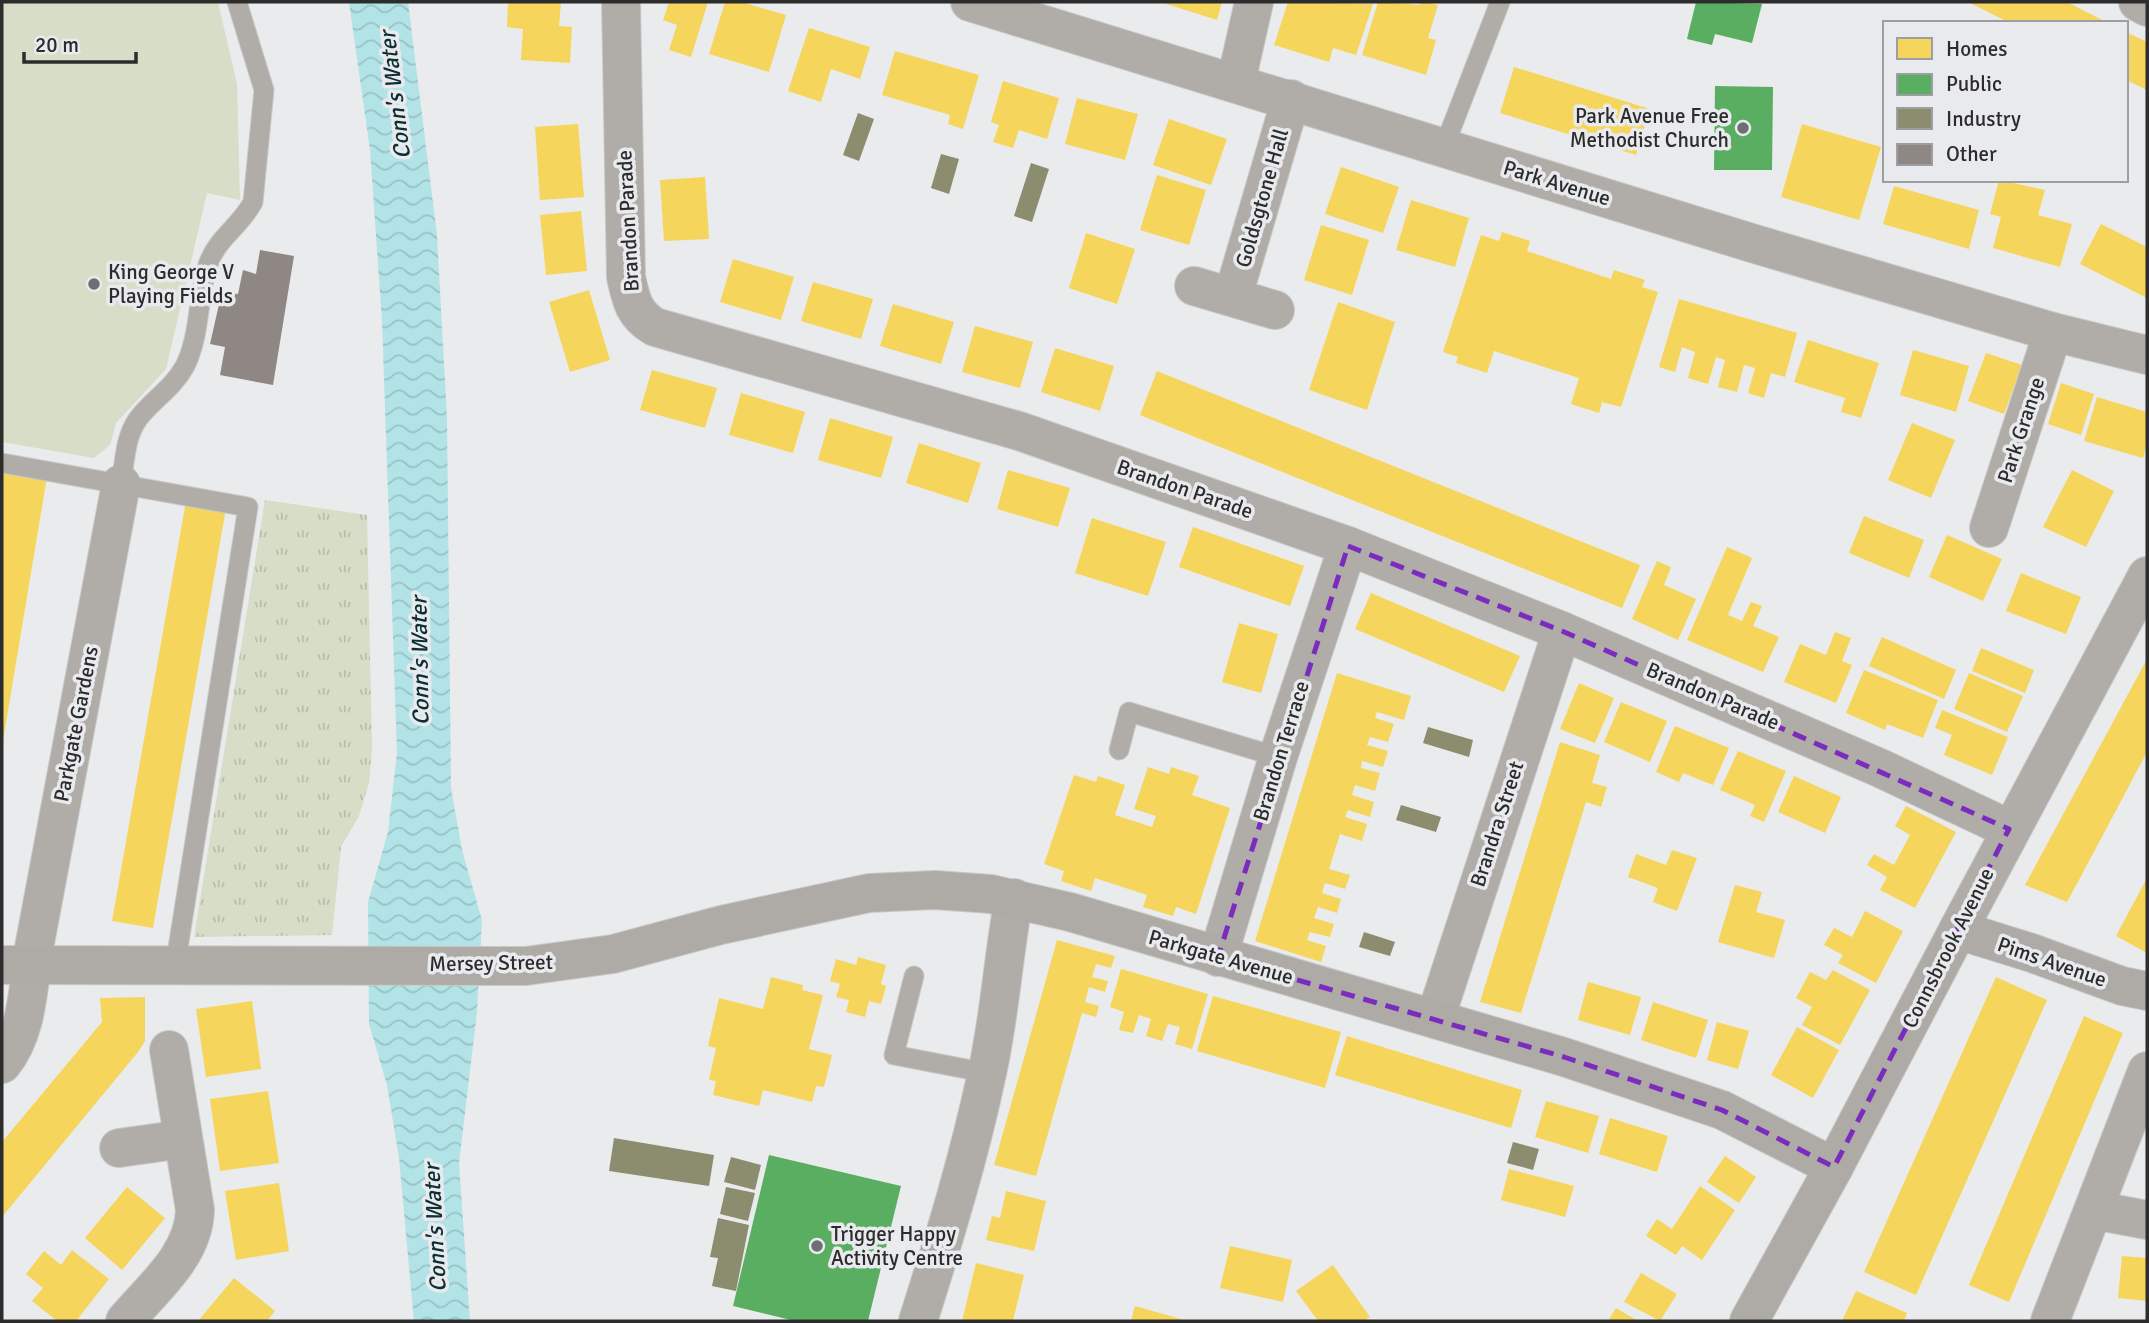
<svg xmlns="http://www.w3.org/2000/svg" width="2149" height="1323" viewBox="0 0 2149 1323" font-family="Signika,sans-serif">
  <defs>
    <pattern id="grass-tufts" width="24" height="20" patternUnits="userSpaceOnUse" patternTransform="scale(1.75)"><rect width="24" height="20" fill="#d7ddc6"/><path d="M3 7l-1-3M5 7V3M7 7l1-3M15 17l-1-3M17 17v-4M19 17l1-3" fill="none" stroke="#b9beaa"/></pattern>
    <pattern id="water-waves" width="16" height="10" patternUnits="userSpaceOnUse" patternTransform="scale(1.75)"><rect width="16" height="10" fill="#b2e3e7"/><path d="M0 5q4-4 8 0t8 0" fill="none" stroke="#99c3c6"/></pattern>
  </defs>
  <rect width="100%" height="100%" fill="#eaebed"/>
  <polygon fill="url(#grass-tufts)" points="265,500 367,515 372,748 369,783 359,816 341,847 332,935 194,937"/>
  <polygon fill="#d7ddc6" points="2,2 218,2 237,84 240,200 207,193 166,369 116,423 110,445 94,458 2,442"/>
  <polygon fill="url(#water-waves)" points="349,2 408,2 437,235 447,418 451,788 462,850 482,920 477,1012 459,1163 470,1321 414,1321 399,1158 387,1085 369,1024 368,902 388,832 397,752 382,321 370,150"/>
  <g fill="#f6d55c">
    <polygon points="508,2 561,2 559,26 572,27 570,63 521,60 523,29 507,27"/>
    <polygon points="669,2 708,2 691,57 669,50 677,25 663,20"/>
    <polygon points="725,2 741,2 786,15 769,72 709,54"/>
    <polygon points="1160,2 1222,2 1217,20"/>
    <polygon points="1288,2 1373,4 1356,55 1333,48 1329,62 1274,45"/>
    <polygon points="1378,2 1420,5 1421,2 1428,2 1438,5 1428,38 1436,40 1426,75 1362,55"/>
    <polygon points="1968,2 2067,2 2108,23 2010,23"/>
    <polygon points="809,28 870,47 860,79 831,69 821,102 788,91"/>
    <polygon points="2126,32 2147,42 2147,90 2126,80"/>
    <polygon points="895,51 979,75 963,129 948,124 950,115 882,95"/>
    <polygon points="1514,67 1650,109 1636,155 1500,113"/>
    <polygon points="1003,81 1059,98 1047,139 1019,130 1013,148 993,142 999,125 991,122"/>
    <polygon points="1077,98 1138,114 1125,160 1065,144"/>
    <polygon points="1169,119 1227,139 1211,185 1153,165"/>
    <polygon points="578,124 584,197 540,200 535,127"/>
    <polygon points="1802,124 1881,147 1859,220 1781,197"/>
    <polygon points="1341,167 1399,187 1383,233 1325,214"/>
    <polygon points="1157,175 1206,190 1189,245 1140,230"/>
    <polygon points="705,177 709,239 664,241 660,180"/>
    <polygon points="1999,180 2045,190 2038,215 2072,224 2060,267 1993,248 2001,217 1990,214"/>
    <polygon points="1894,186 1979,210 1969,249 1883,224"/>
    <polygon points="1411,200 1469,218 1455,267 1396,250"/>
    <polygon points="581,211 587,271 546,275 540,215"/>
    <polygon points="2101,224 2147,247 2147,298 2080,264"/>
    <polygon points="1321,225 1369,240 1352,295 1304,280"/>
    <polygon points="1502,232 1530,241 1527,251 1611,279 1614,270 1645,280 1642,287 1658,292 1621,407 1602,402 1599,413 1571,404 1579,378 1494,351 1487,373 1456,363 1458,357 1443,352 1481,235 1499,241"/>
    <polygon points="1086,233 1135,249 1117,304 1069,288"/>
    <polygon points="733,259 794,277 781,320 720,302"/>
    <polygon points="813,282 873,299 861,339 801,321"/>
    <polygon points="589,290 610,360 570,372 549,302"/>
    <polygon points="1679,299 1797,333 1785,377 1771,373 1764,398 1748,393 1755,368 1744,365 1737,392 1718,387 1725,360 1716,357 1708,384 1688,378 1695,352 1682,347 1675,372 1659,367"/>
    <polygon points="1338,302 1395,322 1367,410 1309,390"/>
    <polygon points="893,304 954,322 941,364 880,346"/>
    <polygon points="975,326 1033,342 1020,388 962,372"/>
    <polygon points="1808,340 1879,363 1861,418 1841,412 1845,398 1794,382"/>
    <polygon points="1055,348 1114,366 1100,411 1041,392"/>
    <polygon points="1913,350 1969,366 1956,412 1900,395"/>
    <polygon points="1986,353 2022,365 2004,414 1968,401"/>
    <polygon points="652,370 717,388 705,428 640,410"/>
    <polygon points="1157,371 1640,565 1622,608 1140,415"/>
    <polygon points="2061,383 2094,394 2081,435 2048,424"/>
    <polygon points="741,393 805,412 793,453 729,435"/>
    <polygon points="2097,397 2147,412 2147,443 2143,458 2084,441"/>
    <polygon points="830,418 893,437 881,478 818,460"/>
    <polygon points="1912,423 1955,440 1931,498 1888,480"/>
    <polygon points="919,443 981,463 968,503 906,483"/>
    <polygon points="2,469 47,477 3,741 2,741"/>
    <polygon points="1008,470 1070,488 1058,527 997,509"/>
    <polygon points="2072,470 2114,491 2086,547 2043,527"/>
    <polygon points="186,501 226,508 153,928 112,921"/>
    <polygon points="1864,516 1924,540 1909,578 1849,553"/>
    <polygon points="1092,518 1166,542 1148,596 1075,573"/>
    <polygon points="1193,527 1304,566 1290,606 1179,567"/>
    <polygon points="1947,535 2002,559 1983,601 1929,577"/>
    <polygon points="1727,547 1752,558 1728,615 1742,621 1751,602 1762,606 1753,626 1779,637 1763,672 1687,640"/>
    <polygon points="1657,561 1671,567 1664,585 1696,599 1678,640 1632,619"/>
    <polygon points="2021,573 2081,597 2066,634 2006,611"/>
    <polygon points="1371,593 1520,656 1504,692 1355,629"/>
    <polygon points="1239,623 1278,634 1261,693 1222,682"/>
    <polygon points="1835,632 1851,638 1842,661 1852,665 1836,703 1784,682 1800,644 1826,655"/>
    <polygon points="1882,637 1956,670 1944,699 1869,666"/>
    <polygon points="1981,648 2034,670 2025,693 1972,671"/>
    <polygon points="2147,659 2147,752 2079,880 2067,902 2025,885"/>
    <polygon points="1864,670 1938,700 1923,738 1887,724 1885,730 1846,713"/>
    <polygon points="1337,673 1411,696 1404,720 1377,712 1375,718 1394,724 1388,742 1370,737 1367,745 1388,751 1383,767 1362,761 1361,768 1380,773 1375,791 1355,785 1352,795 1374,802 1370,817 1348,810 1345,817 1367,824 1362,841 1340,834 1329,869 1350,875 1345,889 1325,883 1322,893 1341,899 1337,913 1318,907 1314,918 1334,924 1330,937 1310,932 1307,940 1326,946 1321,962 1255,941"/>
    <polygon points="1969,673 2023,696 2007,732 1954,709"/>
    <polygon points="1579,683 1614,698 1595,743 1560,729"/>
    <polygon points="1621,702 1667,721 1650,762 1604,742"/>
    <polygon points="1942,710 2008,737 1992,775 1944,755 1952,735 1935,728"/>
    <polygon points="1675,726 1729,748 1713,785 1683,773 1679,782 1656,772"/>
    <polygon points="1560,742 1600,755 1592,783 1607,787 1601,807 1586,802 1521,1013 1480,1002"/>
    <polygon points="1738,751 1786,771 1764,822 1750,816 1755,805 1720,790"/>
    <polygon points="1148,767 1169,774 1171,767 1199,776 1192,795 1230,808 1196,914 1176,907 1173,916 1143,907 1147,895 1095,878 1091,891 1061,881 1064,871 1044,864 1074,775 1096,782 1098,776 1125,785 1115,815 1152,827 1156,816 1134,809"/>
    <polygon points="1794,776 1841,797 1825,833 1778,812"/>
    <polygon points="1906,806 1956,832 1915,908 1880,890 1887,877 1867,865 1874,854 1894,865 1910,835 1895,826"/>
    <polygon points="1672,850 1697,858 1677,911 1653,902 1658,888 1628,877 1636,854 1666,865"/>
    <polygon points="2147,878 2147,953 2116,936"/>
    <polygon points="1735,885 1762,892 1756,912 1785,920 1774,958 1718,942"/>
    <polygon points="1865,911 1903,931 1876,983 1838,963 1843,955 1824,945 1834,928 1852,937"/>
    <polygon points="1057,940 1115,956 1111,968 1096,964 1092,977 1108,981 1105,992 1089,987 1085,1002 1099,1006 1096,1017 1082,1013 1036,1176 994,1165"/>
    <polygon points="858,957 886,965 881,984 886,986 881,1004 869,1001 865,1017 846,1012 849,1000 836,997 840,984 830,981 836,959 856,965"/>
    <polygon points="1121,969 1208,994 1192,1049 1175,1044 1180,1027 1168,1024 1162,1041 1146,1036 1151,1019 1139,1015 1133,1033 1119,1030 1124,1012 1110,1007"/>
    <polygon points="1833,970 1870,990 1840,1045 1802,1025 1812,1007 1796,998 1810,972 1826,980"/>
    <polygon points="771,977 803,985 802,990 823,995 809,1049 832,1055 824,1087 816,1086 812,1102 763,1090 759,1106 713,1095 716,1081 709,1080 716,1048 708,1046 719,998 763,1009"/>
    <polygon points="1996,977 2047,1000 1916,1295 1864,1272"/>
    <polygon points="1588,982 1641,997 1630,1035 1578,1020"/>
    <polygon points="1213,996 1341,1032 1325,1088 1197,1051"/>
    <polygon points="145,997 145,1041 138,1052 2,1217 2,1142 102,1022 100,998"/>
    <polygon points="252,1001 261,1069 206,1077 196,1009"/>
    <polygon points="1653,1002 1708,1020 1696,1058 1641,1040"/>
    <polygon points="2084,1016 2123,1033 2009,1302 1969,1285"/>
    <polygon points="1717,1022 1749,1031 1738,1069 1707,1060"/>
    <polygon points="1797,1027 1839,1050 1813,1098 1771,1075"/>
    <polygon points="1347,1036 1522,1090 1511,1128 1335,1075"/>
    <polygon points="268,1091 279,1163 220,1171 210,1099"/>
    <polygon points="1546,1101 1599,1116 1588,1153 1535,1137"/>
    <polygon points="1610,1118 1668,1136 1657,1172 1599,1154"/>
    <polygon points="1725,1156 1756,1177 1739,1203 1707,1182"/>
    <polygon points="1509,1169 1574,1186 1565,1217 1501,1200"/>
    <polygon points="279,1183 289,1251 236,1260 225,1191"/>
    <polygon points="1700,1186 1735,1210 1702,1260 1682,1246 1676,1255 1646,1236 1657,1219 1672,1229"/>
    <polygon points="127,1187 165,1218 122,1270 85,1238"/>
    <polygon points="1006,1191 1046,1201 1034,1251 986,1240 992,1216 1000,1218"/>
    <polygon points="1230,1246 1292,1260 1283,1302 1220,1288"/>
    <polygon points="72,1250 109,1279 76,1321 57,1321 32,1301 43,1288 26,1274 44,1251 61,1265"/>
    <polygon points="2122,1256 2147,1258 2147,1301 2118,1298"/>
    <polygon points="976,1263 1024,1275 1013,1321 962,1321"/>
    <polygon points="1333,1265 1370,1317 1364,1321 1318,1321 1296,1291"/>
    <polygon points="1641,1273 1677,1294 1660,1321 1624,1302"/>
    <polygon points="234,1278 275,1311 267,1321 198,1321"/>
    <polygon points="1856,1291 1907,1313 1904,1321 1842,1321"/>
    <polygon points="1135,1306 1184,1320 1184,1321 1131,1321"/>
    <polygon points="1616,1308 1638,1321 1608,1321"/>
  </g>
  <g fill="#5aae61">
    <polygon points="1696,2 1762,4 1752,43 1715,34 1712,45 1687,39"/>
    <polygon points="1715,86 1773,87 1772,170 1714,170"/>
    <polygon points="769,1155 901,1186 868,1321 795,1321 733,1306"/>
  </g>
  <g fill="#8c8c6e">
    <polygon points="858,113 874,119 859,161 843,155"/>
    <polygon points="941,154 959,159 949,194 931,188"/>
    <polygon points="1031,163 1049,169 1032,222 1014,216"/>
    <polygon points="1428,727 1473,740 1469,757 1423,743"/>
    <polygon points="1401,805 1441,817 1436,832 1396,820"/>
    <polygon points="1364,932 1395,942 1390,956 1359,947"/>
    <polygon points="614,1138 714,1155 709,1186 609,1171"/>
    <polygon points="1513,1142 1539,1149 1533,1170 1507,1163"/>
    <polygon points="731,1157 761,1165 755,1190 724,1182"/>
    <polygon points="726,1187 755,1193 748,1221 720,1214"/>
    <polygon points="718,1218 749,1225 736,1291 712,1286 718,1258 710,1257"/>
  </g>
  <polygon fill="#8f8784" points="260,250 294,256 273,385 220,375 225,347 210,344 222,291 238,294 243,270 256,274"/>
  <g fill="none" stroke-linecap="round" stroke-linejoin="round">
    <g stroke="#c9c9ca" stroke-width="21">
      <g id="lane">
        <polyline points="1444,147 1500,2"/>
        <polyline points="2,463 248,507 175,967"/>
        <path d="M121,484c4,-24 4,-52 21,-70 15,-17 32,-28 43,-48 16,-32 12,-71 24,-104 9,-24 32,-37 44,-60l11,-112 -27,-88"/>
        <polyline points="1119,750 1129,712 1278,757"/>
        <polyline points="914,976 894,1055 987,1073"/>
      </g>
    </g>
    <g stroke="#c9c9ca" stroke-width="40">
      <g id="street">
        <path d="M621,2l5,275c5,23 8,38 29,50l364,104 329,115 214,85 318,137 129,61"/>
        <polyline points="970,2 1755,244 2053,332 2147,355"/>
        <polyline points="2138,2 2147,7"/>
        <polyline points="1236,82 1254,2"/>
        <polyline points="1194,286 1275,310"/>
        <polyline points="1233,296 1291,99"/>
        <polyline points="1989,528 2053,332"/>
        <polyline points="1958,930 2147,576"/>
        <polyline points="1218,957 1278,757 1348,546"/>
        <polyline points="1435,1019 1562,631"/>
        <path d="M2,1064c26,-32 26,-77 32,-116l87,-464"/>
        <polyline points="119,1148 183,1139"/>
        <polyline points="2094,1210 2147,1220"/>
        <path d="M125,1321c28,-33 69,-66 70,-111l-26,-160"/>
        <path d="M918,1321c26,-82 51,-163 69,-248 13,-58 16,-116 27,-175"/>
        <polyline points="2050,1321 2147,1071"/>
      </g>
    </g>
    <g stroke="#c9c9ca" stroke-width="40">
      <g id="secondary">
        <polyline points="2,965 526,966 613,954 721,925 869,893 935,890 991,894 1070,912 1564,1057 1722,1110 1834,1167"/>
        <polyline points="1749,1321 1834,1167 1958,930 2032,953 2122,986 2147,991"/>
      </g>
    </g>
    <use href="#lane" stroke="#b0ada8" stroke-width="19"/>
    <use href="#street" stroke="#b0ada8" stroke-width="38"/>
    <use href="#secondary" stroke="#aeaba7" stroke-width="38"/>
  </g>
  <path fill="none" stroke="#7b2cbf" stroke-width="5" stroke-dasharray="14 9" stroke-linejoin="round" d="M1348,546l214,85 447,198 -175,338 -112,-57 -158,-53 -346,-100z"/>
  <g fill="#6e6f70" stroke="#e9eaee" stroke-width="2.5">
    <circle cx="1743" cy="128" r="7"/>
    <circle cx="94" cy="284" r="7"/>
    <circle cx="817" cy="1246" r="7"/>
  </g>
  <g text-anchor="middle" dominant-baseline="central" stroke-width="7" stroke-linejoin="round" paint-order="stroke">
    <g font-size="21" fill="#2c2c2d" stroke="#e9eaee" text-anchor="start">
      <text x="1729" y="116" text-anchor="end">Park Avenue Free<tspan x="1729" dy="24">Methodist Church</tspan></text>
      <text x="108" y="272">King George V<tspan x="108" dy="24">Playing Fields</tspan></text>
      <text x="831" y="1234">Trigger Happy<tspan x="831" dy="24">Activity Centre</tspan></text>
    </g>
    <g font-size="21" fill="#2c2c2d" stroke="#e9eaee">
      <text transform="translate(1557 183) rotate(17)">Park Avenue</text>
      <text transform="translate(1262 198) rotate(-74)">Goldsgtone Hall</text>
      <text transform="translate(628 221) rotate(-93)">Brandon Parade</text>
      <text transform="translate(2021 430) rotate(-72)">Park Grange</text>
      <text transform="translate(1185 489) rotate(19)">Brandon Parade</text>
      <text transform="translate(1713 696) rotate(23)">Brandon Parade</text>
      <text transform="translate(76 724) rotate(-79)">Parkgate Gardens</text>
      <text transform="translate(1281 751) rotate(-73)">Brandon Terrace</text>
      <text transform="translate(1497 824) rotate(-72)">Brandra Street</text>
      <text transform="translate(1948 948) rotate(-63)">Connsbrook Avenue</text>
      <text transform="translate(1221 957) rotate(16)">Parkgate Avenue</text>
      <text transform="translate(2052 962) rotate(19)">Pims Avenue</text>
      <text transform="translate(491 963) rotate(-1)">Mersey Street</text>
    </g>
    <g font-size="23" font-style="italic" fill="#0c2f32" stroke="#e9eaee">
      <text transform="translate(395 95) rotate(-97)">Conn's Water</text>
      <text transform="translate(420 661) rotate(-91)">Conn's Water</text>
      <text transform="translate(435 1228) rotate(-93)">Conn's Water</text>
    </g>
  </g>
  <rect width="2149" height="1323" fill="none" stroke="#2c2c2d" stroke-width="7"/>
  <rect x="1883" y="21" width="245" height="161" fill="#e9eaee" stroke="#9d9ea1" stroke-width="2"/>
  <rect x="1897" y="38" width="35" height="21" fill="#f6d55c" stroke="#9d9ea1" stroke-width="2"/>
  <text x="1946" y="56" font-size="21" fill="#2c2c2d">Homes</text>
  <rect x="1897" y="74" width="35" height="21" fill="#5aae61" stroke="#9d9ea1" stroke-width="2"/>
  <text x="1946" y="91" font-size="21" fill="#2c2c2d">Public</text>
  <rect x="1897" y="108" width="35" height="21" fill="#8c8c6e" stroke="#9d9ea1" stroke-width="2"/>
  <text x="1946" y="126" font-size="21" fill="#2c2c2d">Industry</text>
  <rect x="1897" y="144" width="35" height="21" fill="#8f8784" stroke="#9d9ea1" stroke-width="2"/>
  <text x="1946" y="161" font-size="21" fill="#2c2c2d">Other</text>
  <path d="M24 52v10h112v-10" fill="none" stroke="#2c2c2d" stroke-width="3.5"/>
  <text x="35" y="52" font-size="21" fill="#2c2c2d" stroke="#e9eaee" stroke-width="5" paint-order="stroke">20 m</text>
</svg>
